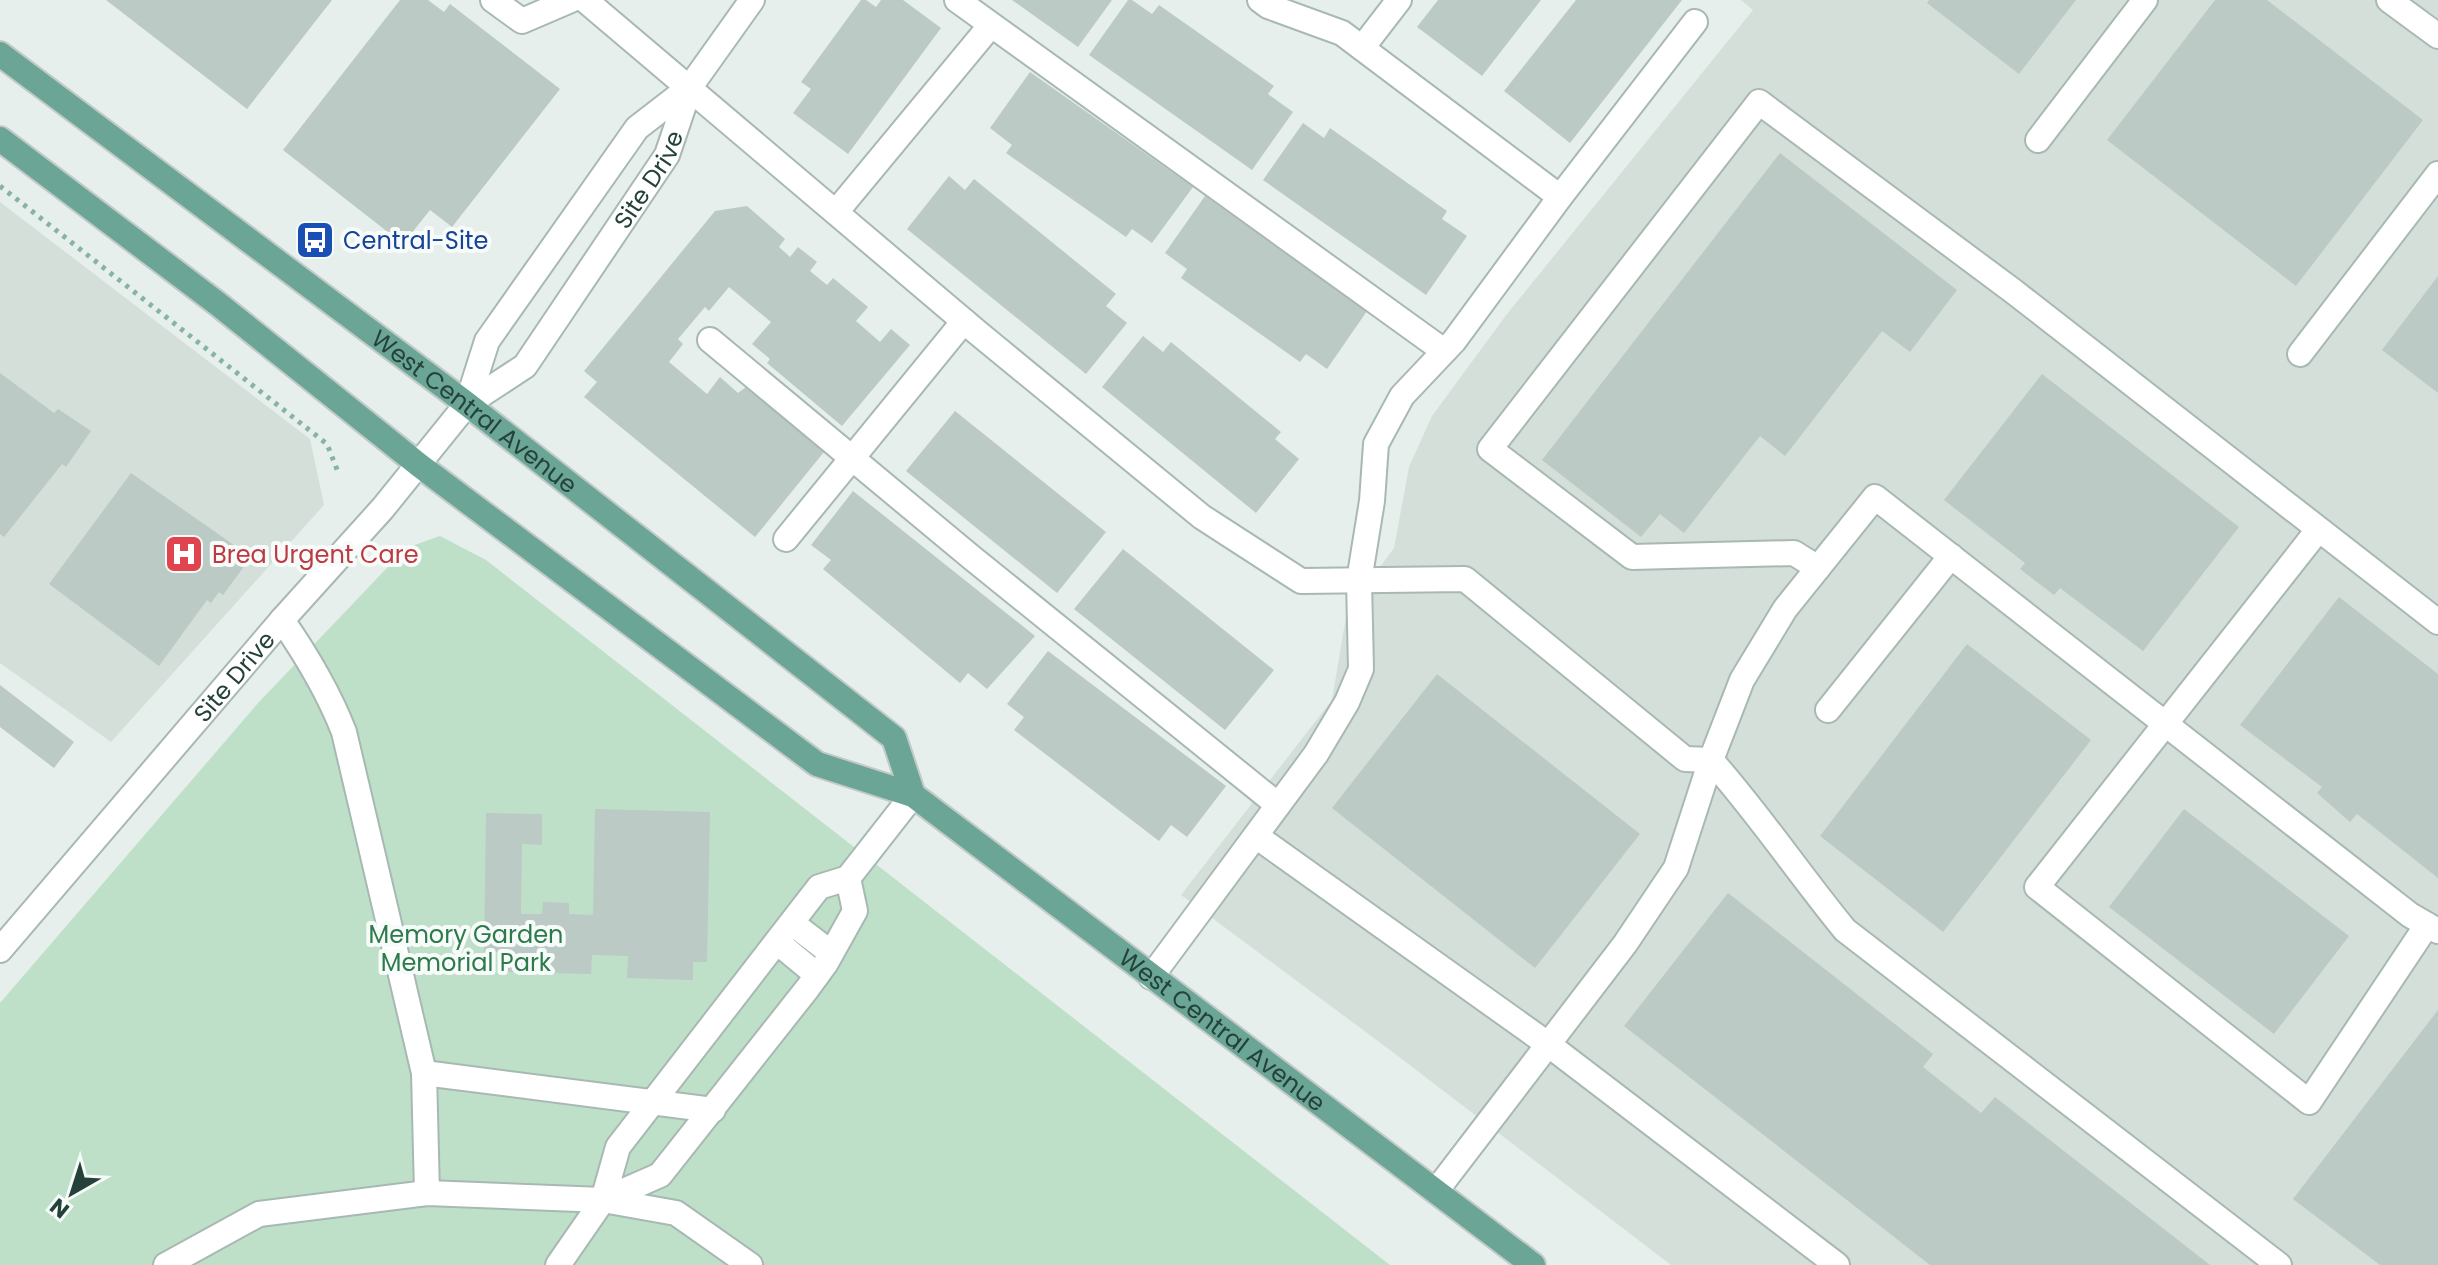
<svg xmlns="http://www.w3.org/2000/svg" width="2438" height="1265" viewBox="0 0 2438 1265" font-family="Poppins,sans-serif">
  <rect width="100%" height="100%" fill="#e6efeb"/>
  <g fill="#d4dfda">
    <polygon points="1741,0 2438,0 2438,1265 1671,1265 1390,1050 1181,895 1332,700 1347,611 1394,548 1409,467 1432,416 1507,314 1753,10"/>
    <polygon points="0,202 310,439 324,505 111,742 0,663"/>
  </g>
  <polygon fill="#bfe0c8" points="440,536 486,560 1390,1265 0,1265 0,1003 259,702 406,548"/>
  <g fill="#bbcac4">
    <polygon points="106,0 332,0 247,109"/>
    <polygon points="400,0 428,0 444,12 450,4 560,89 452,227 430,210 403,244 283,150"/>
    <polygon points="861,0 866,0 876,7 881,0 903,0 941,28 848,154 793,113 811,89 801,82"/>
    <polygon points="1012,0 1112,0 1078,47"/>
    <polygon points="1128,0 1132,0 1152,14 1159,5 1274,86 1268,94 1293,112 1252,170 1089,55"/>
    <polygon points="1438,0 1541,0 1482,76 1417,27"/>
    <polygon points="1576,0 1682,0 1570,143 1504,91"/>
    <polygon points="1929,0 2076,0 2019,74 1927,3"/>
    <polygon points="2215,0 2267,0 2423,120 2296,286 2107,140"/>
    <polygon points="1030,72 1193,187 1152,243 1132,229 1126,237 1006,153 1012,145 990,128"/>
    <polygon points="1303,123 1324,138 1330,128 1447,211 1442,219 1467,236 1426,295 1263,180"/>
    <polygon points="1780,153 1957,290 1910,352 1882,331 1785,456 1760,436 1684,533 1660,514 1641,537 1542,460"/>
    <polygon points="949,176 965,190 974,179 1116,294 1106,306 1127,323 1086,374 907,229"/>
    <polygon points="1205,196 1367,311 1327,369 1306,354 1300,362 1181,278 1187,269 1165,253"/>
    <polygon points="747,206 785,239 779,247 790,257 798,247 817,262 810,271 827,285 833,278 868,307 856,321 880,342 891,329 910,345 842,426 767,363 770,359 752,344 771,322 729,287 709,311 705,307 678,339 683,344 669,362 707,394 720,377 738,393 746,387 824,452 755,537 584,397 597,382 584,371 715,211"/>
    <polygon points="2438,276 2438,393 2382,350"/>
    <polygon points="1143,336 1163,352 1171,342 1281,432 1275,439 1299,459 1256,513 1102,387"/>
    <polygon points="0,373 54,413 58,409 91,431 66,467 62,464 4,537 0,534"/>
    <polygon points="2042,374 2239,527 2143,651 2060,588 2054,595 2020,569 2025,563 1944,500"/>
    <polygon points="955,411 1106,532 1057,593 906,471"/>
    <polygon points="131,473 251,557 223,595 219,592 211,603 207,600 159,666 49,584"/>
    <polygon points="853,491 1035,636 987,689 968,673 960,683 823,569 831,560 811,545"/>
    <polygon points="1123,549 1274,670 1225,730 1074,609"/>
    <polygon points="2339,597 2438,674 2438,878 2357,814 2350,822 2317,793 2322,787 2240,725"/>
    <polygon points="1967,644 2091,740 1943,932 1820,836"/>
    <polygon points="1048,651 1226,786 1187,837 1171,825 1159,841 1014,730 1024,717 1007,704"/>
    <polygon points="1437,674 1640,834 1535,968 1332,808"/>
    <polygon points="0,685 74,742 54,768 0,727"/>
    <polygon points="595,809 710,812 707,962 693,962 693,980 627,978 628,956 592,955 591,974 508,972 509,952 484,952 486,813 542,814 542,845 522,844 521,914 542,914 543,902 569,903 569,914 593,915"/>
    <polygon points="2184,809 2349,936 2274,1034 2109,907"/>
    <polygon points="1728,893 1933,1054 1923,1067 1981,1113 1995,1097 2210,1265 1930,1265 1624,1026"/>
    <polygon points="2438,1010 2438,1265 2380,1265 2293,1199"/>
  </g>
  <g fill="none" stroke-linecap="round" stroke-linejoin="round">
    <g stroke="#a8b8b2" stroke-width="28">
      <g id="minor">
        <polyline points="493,0 522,21 571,0"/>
        <path d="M585,0l393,333 224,184 99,64 164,-2 220,180 26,1c48,54 88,114 134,170l434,335"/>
        <polyline points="957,0 1444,351"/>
        <polyline points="2389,0 2438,36"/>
        <polyline points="1362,48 1399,0"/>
        <polyline points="2038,140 2145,0"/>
        <polyline points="1560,197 1695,22"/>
        <polyline points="836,212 991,25"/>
        <polyline points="710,340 971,557 1278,805"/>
        <polyline points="2300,354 2438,174"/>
        <polyline points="467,404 487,341 637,128 690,87 752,0"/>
        <polyline points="2318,530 2037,887 2309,1102 2427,925"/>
        <polyline points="786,539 964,321"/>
        <polyline points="1818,568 1794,553 1632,557 1490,449 1759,102 2013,291 2438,622"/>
        <path d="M282,620c25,36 46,71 62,112l80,341"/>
        <polyline points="1828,710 1951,556"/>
        <polyline points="1256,836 1549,1045 1837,1265"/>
        <polyline points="848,878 855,911 826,963 807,989 660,1175 603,1200 618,1147 819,887 848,878 913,795"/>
        <polyline points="792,923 831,953"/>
        <polyline points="777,942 817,975"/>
        <path id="s1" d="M0,950l282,-330 101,-112 84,-104 58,-38 142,-211 23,-68"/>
        <polyline points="1151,977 1316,754 1347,702 1361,669 1359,581 1372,501 1376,444 1402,396 1454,341 1560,197 1342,33 1268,6 1260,0"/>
        <polyline points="1436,1191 1625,944 1676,868 1711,760 1742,680 1785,609 1875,497 2410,915 2438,931"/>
        <polyline points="427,1193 424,1073 713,1110"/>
        <polyline points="166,1265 259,1214 427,1193 603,1200 676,1213 750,1265"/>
        <polyline points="558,1265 603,1200"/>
      </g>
    </g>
    <g stroke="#c2cac8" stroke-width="28">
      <g id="major">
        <path id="s2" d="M0,54l467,350 427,334 19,57"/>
        <path id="s3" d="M0,139l218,165 201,161 398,299 96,31 620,470"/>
      </g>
    </g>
    <polyline stroke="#86b3a5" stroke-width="5" stroke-dasharray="4 6" stroke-linecap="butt" points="0,186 327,444 338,472"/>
    <use href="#minor" stroke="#fff" stroke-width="24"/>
    <use href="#major" stroke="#6aa596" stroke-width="24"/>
  </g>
  <defs>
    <g id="bus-square" transform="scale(2)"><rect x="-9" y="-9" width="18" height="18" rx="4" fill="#1a4fb4" stroke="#f7fbf9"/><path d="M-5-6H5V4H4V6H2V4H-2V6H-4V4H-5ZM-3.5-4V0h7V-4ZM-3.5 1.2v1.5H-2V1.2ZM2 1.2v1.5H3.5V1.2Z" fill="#fff"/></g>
    <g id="hospital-square" transform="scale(2)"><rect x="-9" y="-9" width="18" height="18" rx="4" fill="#e0444e" stroke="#f7fbf9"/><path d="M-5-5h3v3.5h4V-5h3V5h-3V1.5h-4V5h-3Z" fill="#fff"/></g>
  </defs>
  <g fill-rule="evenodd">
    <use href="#bus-square" x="315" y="240"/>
    <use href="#hospital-square" x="184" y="554"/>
  </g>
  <g text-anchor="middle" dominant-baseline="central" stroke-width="8" stroke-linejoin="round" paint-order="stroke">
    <g font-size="24" fill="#24423a" stroke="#f7fbf9">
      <text stroke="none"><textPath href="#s1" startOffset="1012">Site Drive</textPath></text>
      <text stroke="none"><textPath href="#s2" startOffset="594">West Central Avenue</textPath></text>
      <text stroke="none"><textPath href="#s1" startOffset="360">Site Drive</textPath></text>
      <text stroke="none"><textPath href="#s3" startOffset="1518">West Central Avenue</textPath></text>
    </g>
    <g font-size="24" fill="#164399" stroke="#f7fbf9" text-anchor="start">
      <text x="343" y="240">Central-Site</text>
    </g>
    <g font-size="24" fill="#be3a42" stroke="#f7fbf9" text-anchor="start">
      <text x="212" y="554">Brea Urgent Care</text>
    </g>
    <g font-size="24" fill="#2d7a4b" stroke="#f7fbf9">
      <text x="466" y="934">Memory Garden<tspan x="466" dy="28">Memorial Park</tspan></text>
    </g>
  </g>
  <g transform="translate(72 1193) rotate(219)" stroke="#f7fbf9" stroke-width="6" paint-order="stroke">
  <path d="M0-6L14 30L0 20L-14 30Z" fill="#24423a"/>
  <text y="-12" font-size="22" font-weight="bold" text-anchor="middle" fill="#24423a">N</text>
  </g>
</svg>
